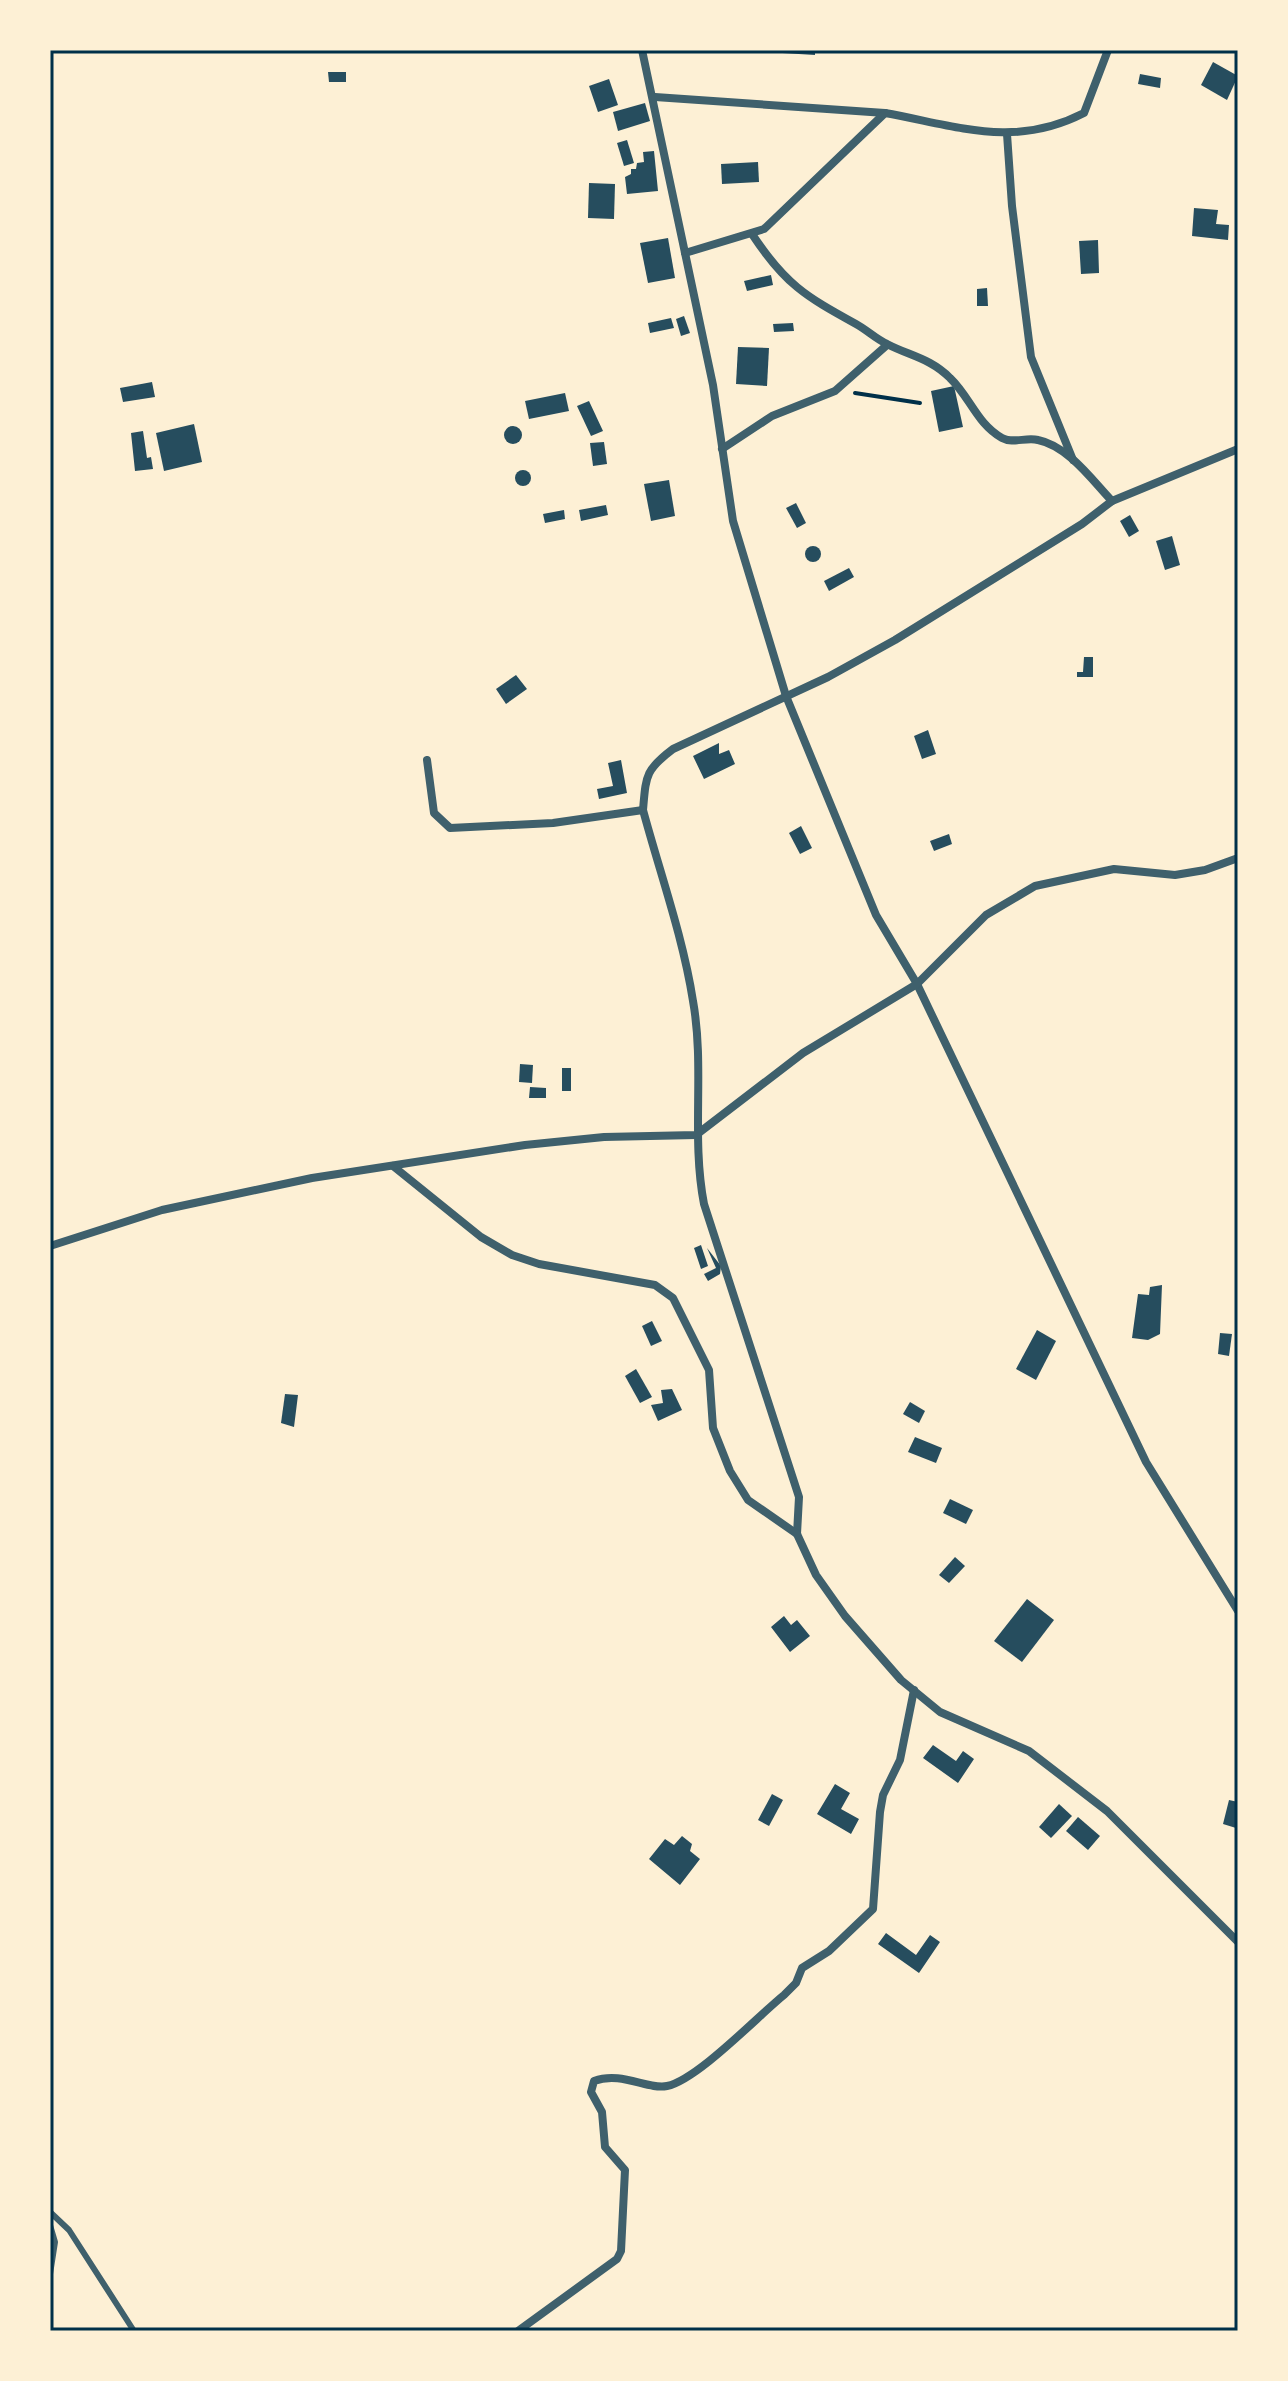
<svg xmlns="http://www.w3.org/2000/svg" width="1288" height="2381" viewBox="0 0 1288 2381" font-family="'Fira Sans Condensed',sans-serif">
  <rect width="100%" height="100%" fill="#fdf0d5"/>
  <g fill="#264d5e">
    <polygon points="732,50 815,50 815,55"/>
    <polygon points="1213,62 1238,76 1227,100 1201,85"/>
    <polygon points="328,72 346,72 346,82 329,82"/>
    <polygon points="1140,74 1161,78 1160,88 1138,84"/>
    <polygon points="609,79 618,105 598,112 589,86"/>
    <polygon points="645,103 650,121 618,131 613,112"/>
    <polygon points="627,140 634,163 624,166 617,143"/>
    <polygon points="654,151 658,191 627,194 625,177 631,174 631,169 636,169 637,163 644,162 643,152"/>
    <polygon points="758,162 759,182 722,184 721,164"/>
    <polygon points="589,183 615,184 614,219 588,218"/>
    <polygon points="1194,208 1218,210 1216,224 1229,225 1228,240 1192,236"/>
    <polygon points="668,238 675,278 648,283 640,243"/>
    <polygon points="1098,240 1099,273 1081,274 1079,241"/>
    <polygon points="771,275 773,285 747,291 744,281"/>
    <polygon points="987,288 988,306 977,306 977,289"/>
    <polygon points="684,316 690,333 681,336 676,319"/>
    <polygon points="671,318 674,328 650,333 648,323"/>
    <polygon points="793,323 794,331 774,332 773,324"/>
    <polygon points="738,347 769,348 767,386 736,384"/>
    <polygon points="152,382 155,397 123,402 120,388"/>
    <polygon points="954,386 963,427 939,432 931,391"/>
    <polygon points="565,393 569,411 529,419 525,401"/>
    <polygon points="589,401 603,431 591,436 577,406"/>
    <polygon points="194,424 202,462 164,471 156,433"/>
    <circle cx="513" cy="435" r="9"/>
    <polygon points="143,431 147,458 151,457 153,469 135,471 131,433"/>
    <polygon points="604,442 607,464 593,466 590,443"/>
    <circle cx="523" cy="478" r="8"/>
    <polygon points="669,480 675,516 651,521 644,484"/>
    <polygon points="796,503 806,523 797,528 786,508"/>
    <polygon points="606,505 608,515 581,521 579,510"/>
    <polygon points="564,510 565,519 545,523 543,514"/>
    <polygon points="1130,515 1139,531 1129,537 1120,521"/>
    <polygon points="1172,536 1180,565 1165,570 1156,541"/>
    <circle cx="813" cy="554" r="8"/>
    <polygon points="849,568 854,577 829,591 824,581"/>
    <polygon points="1084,657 1093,657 1093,677 1077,677 1077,672 1083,672"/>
    <polygon points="516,675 527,689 506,704 496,689"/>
    <polygon points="928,730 936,754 922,759 914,736"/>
    <polygon points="719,743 719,754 729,750 735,764 704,779 693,756"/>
    <polygon points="621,760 627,793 599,799 597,789 613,786 608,763"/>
    <polygon points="801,826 812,848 800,854 789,833"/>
    <polygon points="949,834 952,844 934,851 930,841"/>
    <polygon points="520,1064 533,1065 532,1083 519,1082"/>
    <rect x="562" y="1068" width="9" height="23"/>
    <polygon points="530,1087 546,1088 546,1098 529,1098"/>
    <polygon points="701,1245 708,1266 701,1269 694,1248"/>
    <polygon points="707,1248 721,1266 720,1274 708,1281 704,1274 716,1268"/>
    <polygon points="1162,1285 1160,1334 1148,1340 1132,1338 1138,1294 1149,1295 1150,1287"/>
    <polygon points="652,1321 662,1341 651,1346 642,1326"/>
    <polygon points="1037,1330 1056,1341 1036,1380 1016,1369"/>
    <polygon points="1220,1333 1232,1334 1229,1356 1218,1354"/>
    <polygon points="636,1369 652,1397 640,1403 625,1376"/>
    <polygon points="672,1389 682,1410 658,1421 651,1405 663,1403 661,1390"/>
    <polygon points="285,1394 298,1395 294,1427 281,1423"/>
    <polygon points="910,1402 925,1411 919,1423 903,1414"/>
    <polygon points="915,1437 942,1448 936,1463 908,1452"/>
    <polygon points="950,1499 973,1510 966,1524 943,1513"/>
    <polygon points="955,1557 965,1566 949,1583 939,1575"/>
    <polygon points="1027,1599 1054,1620 1022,1662 994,1641"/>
    <polygon points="784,1616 791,1625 797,1620 810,1636 790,1652 771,1627"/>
    <polygon points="933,1745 956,1761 963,1751 974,1759 958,1783 923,1758"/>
    <polygon points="835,1784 850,1793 841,1809 859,1819 851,1834 817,1814"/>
    <polygon points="772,1794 783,1800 769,1826 758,1820"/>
    <polygon points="1229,1800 1238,1802 1236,1828 1223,1824"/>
    <polygon points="1059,1804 1072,1816 1051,1838 1039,1827"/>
    <polygon points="1078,1817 1100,1836 1088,1850 1066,1831"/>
    <polygon points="682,1836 692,1844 690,1851 700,1859 680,1885 649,1859 665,1839 674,1845"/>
    <polygon points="886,1933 916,1955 930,1935 940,1942 919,1973 878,1944"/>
  </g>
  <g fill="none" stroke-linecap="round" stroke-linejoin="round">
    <polyline stroke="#003049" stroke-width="4" points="855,393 920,403"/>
    <g stroke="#3f606c" stroke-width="6">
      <polyline points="50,2212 69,2230 134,2331"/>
      <polyline points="50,2225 55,2242 50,2274"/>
    </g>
    <g stroke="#3f606c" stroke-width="8">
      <polyline points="642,50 713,385 733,521 786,696 876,915 917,984 1146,1462 1238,1611"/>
      <polyline points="655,97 885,113"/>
      <polyline points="1007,134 1012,206 1031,357 1073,460"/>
      <path d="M752,234c33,50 53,62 104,90 11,6 20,15 31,20 23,12 43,14 63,34 20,19 27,46 52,60 11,6 24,-1 36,2 30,6 54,40 74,61"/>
      <path d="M685,253l79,-24 121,-116c73,13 129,36 199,0l24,-63"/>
      <polyline points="722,449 772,416 835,391 887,345"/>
      <path d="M1238,449l-126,52 -30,23 -187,116 -67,37 -155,72c-28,21 -27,27 -30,61 17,63 40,127 50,191 12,67 -2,136 11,203l95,293 -2,37 19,41 29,41 56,64 39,32 89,39 78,60 131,131"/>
      <polyline points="427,760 434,813 450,828 553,823 643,810"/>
      <polyline points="393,1166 481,1237 512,1255 539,1264 655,1285 673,1298 709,1370 713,1428 730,1471 748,1500 797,1534"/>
      <polyline points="50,1246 162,1210 312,1178 525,1145 604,1137 696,1135 803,1053 917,984 986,915 1035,886 1114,869 1175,875 1205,870 1238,858"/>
      <path d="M518,2331l99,-72 4,-8 4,-81 -20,-23 -3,-35 -11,-20 3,-11c28,-10 53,9 73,5 30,-6 91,-70 117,-91l12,-12 6,-15 27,-17 44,-42 7,-97 3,-17 17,-35 14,-70"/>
    </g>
  </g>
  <rect width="1288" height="2381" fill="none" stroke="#fdf0d5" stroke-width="104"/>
  <rect x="52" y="52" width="1184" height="2277" fill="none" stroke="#003049" stroke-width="3"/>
</svg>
